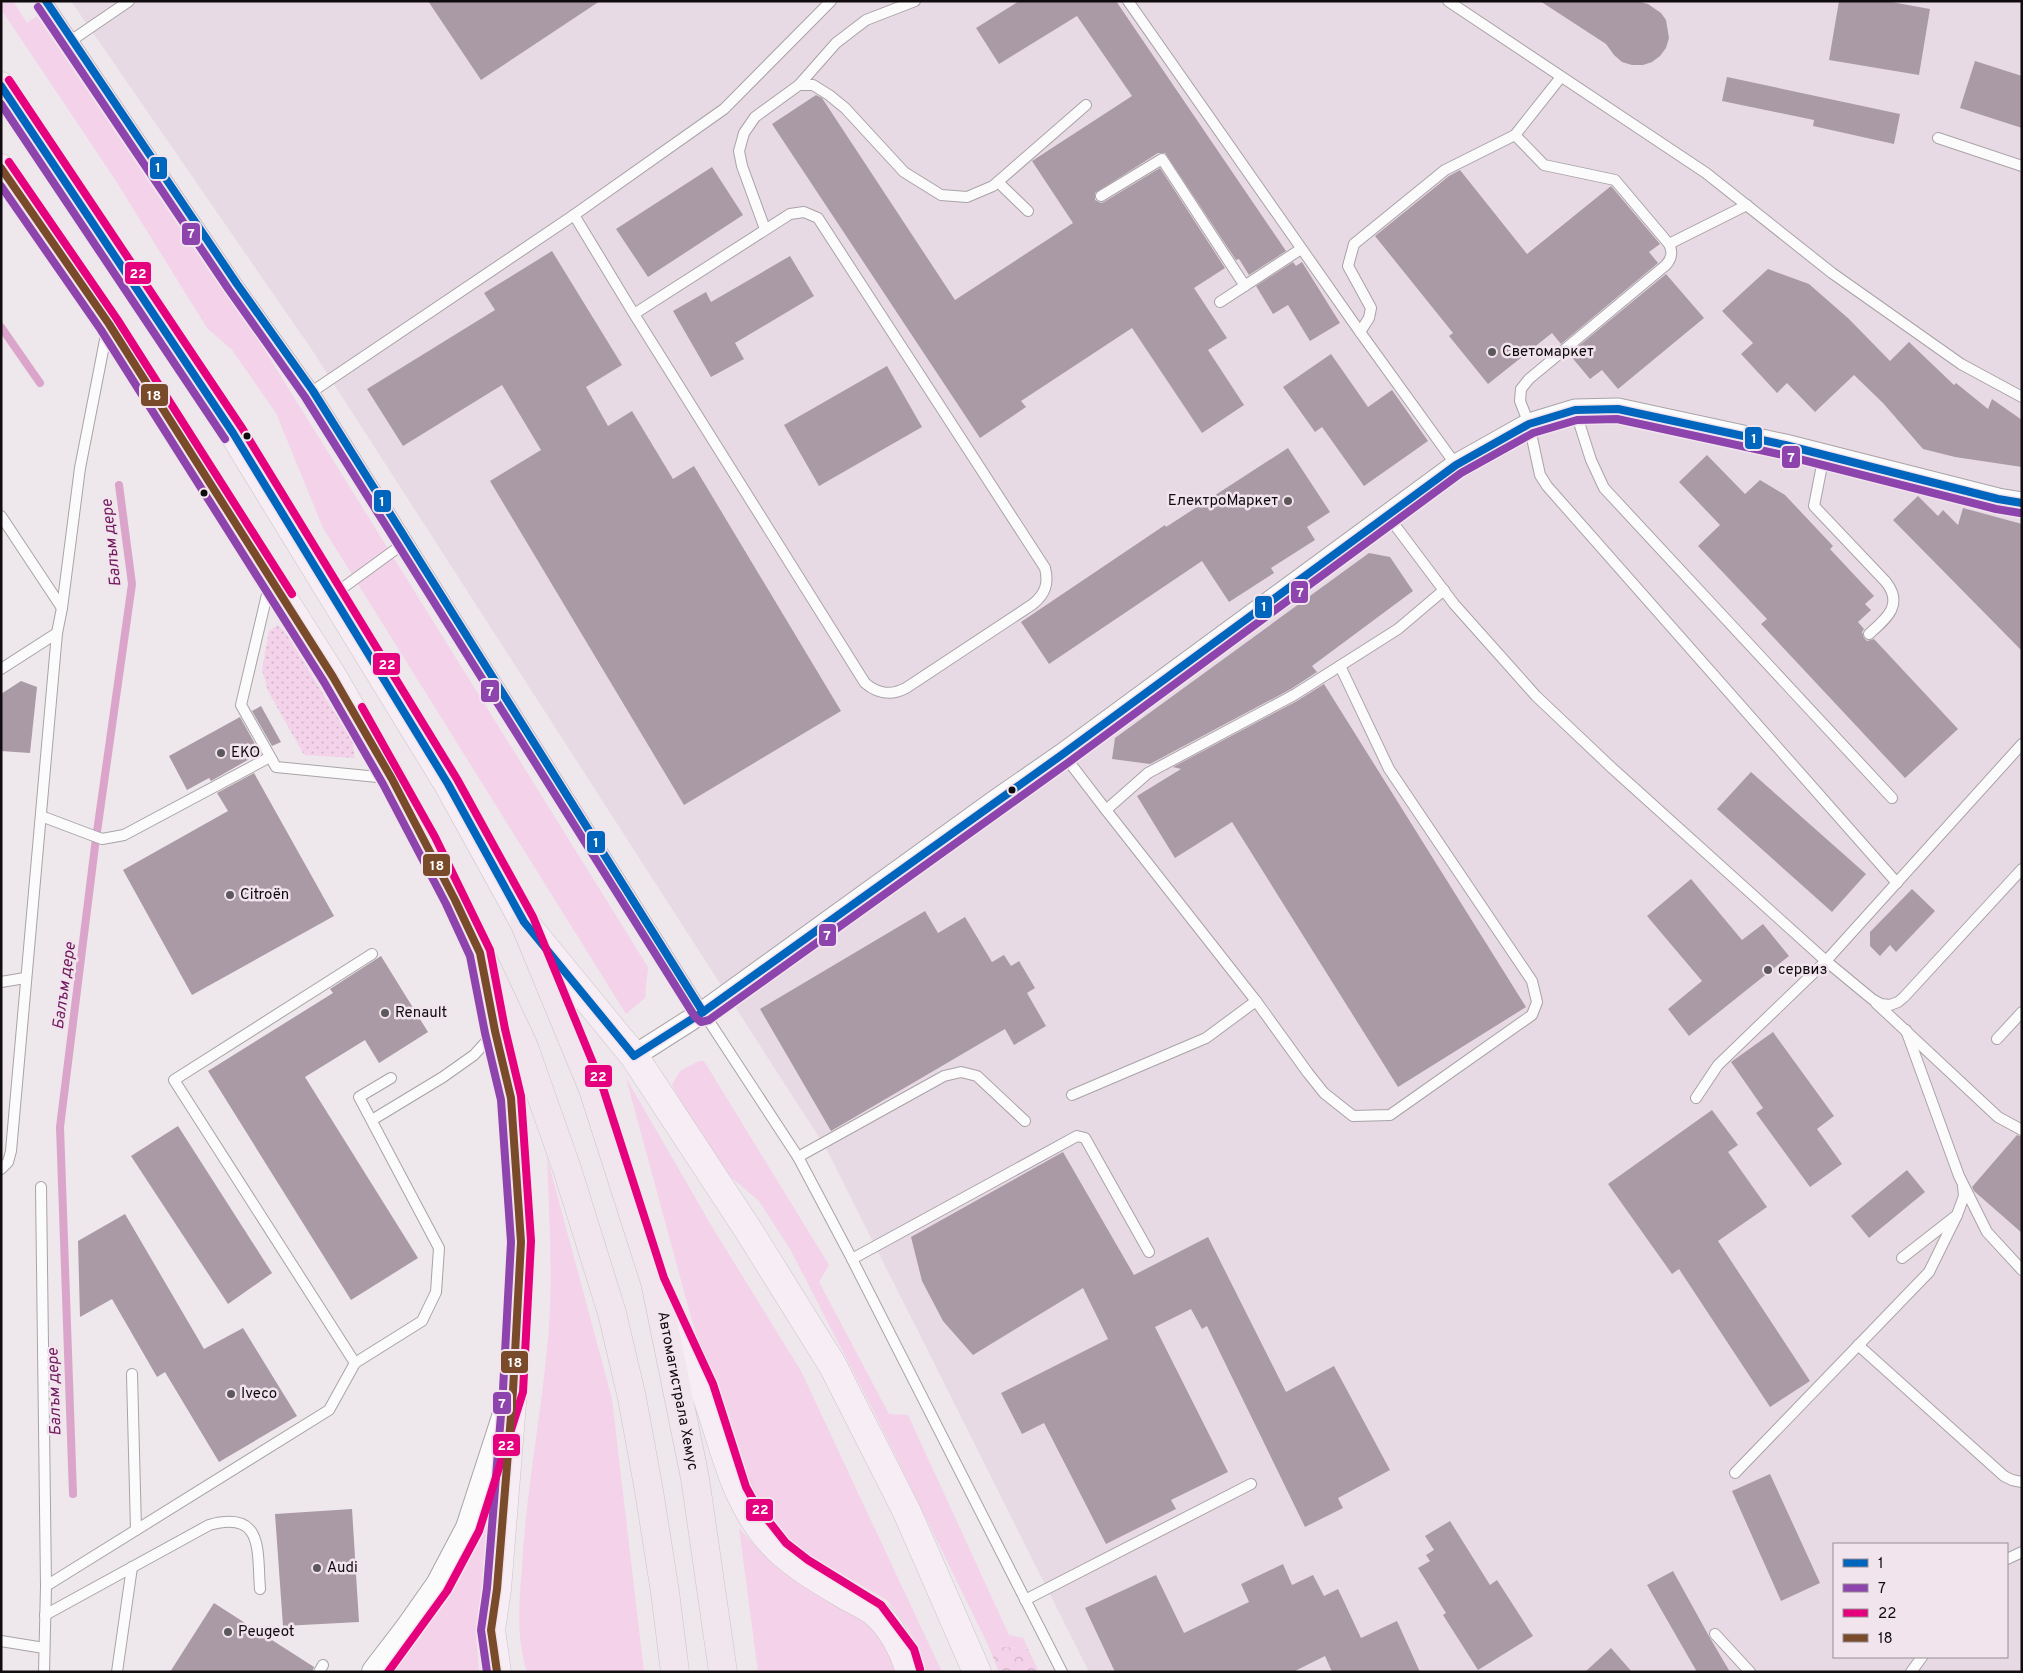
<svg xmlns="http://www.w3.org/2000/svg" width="2023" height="1673" viewBox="0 0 2023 1673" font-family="Overpass,sans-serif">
  <defs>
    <pattern id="grass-dots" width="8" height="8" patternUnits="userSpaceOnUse" patternTransform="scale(1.25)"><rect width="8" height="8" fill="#f4d3ea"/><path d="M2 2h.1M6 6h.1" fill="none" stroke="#d0b4c8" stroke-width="1.8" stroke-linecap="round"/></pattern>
    <pattern id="forest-crowns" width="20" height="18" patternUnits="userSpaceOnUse" patternTransform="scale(1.25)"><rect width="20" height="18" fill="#f4d3ea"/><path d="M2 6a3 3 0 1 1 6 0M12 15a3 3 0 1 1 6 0" fill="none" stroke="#d0b4c8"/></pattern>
  </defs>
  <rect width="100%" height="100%" fill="#eee7ec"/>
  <path fill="#e8dae4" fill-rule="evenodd" d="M71,1h1951v1671h-933l-263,-524 -516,-801zM1834,1544h173v113h-173z"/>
  <polygon fill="url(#grass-dots)" points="278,625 287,635 352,741 355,758 304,755 268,691 262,670 269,631"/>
  <polygon fill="url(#forest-crowns)" points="988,1645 1028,1649 1039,1672 999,1672"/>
  <g fill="#f4d3ea">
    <polygon points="1,1 13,1 27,23 37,16 213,277 259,341 648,967 645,998 626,1014 323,528 276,413 232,350 207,328 116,181 1,9"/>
    <polygon points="699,1061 704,1061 829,1265 819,1282 889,1414 908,1415 1009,1635 1023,1638 1028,1649 988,1645 876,1416 790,1249 759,1201 731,1177 696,1131 672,1085 680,1071"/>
    <polygon points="626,1078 714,1230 801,1371 942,1672 925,1672 909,1630 887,1600 831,1568 781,1537 749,1486 692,1321"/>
    <path d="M547,1157l65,242 32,273h-117c-11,-35 -8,-69 -5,-105 4,-73 18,-145 25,-218 7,-63 2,-129 0,-192z"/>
    <polygon points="495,1494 476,1632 479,1672 391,1672 432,1620 464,1569"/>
    <path d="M739,1528c16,18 32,35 53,49 37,25 96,43 102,95h-136z"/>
  </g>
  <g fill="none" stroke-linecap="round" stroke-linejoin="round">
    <g stroke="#daa4cb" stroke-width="8">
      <polyline points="1,327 40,383"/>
      <polyline points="73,1494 60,1127 95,846 132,584 119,485"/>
    </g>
  </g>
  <g fill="#aa9aa6">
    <polygon points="428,1 600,1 481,80"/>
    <polygon points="1019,1 1116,1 1286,251 1249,275 1239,259 1236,260 1165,153 1158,153 1095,193 1095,200 1101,203 1104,202 1160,168 1225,268 1194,288 1227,338 1208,350 1244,405 1202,433 1132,328 1021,401 1026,407 980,438 772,124 816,95 822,98 955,300 1073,223 1032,161 1132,96 1077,16 999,64 976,28"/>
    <polygon points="1540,1 1637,1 1648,4 1661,13 1666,20 1669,38 1666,48 1660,56 1652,62 1643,65 1632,65 1622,62 1614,55 1606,44"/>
    <polygon points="1839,1 1886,1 1930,9 1919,75 1829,60"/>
    <polygon points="1975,61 2022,76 2022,128 1960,108"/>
    <polygon points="1727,77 1900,114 1894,144 1813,126 1814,120 1722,101"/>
    <polygon points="712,167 743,215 648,277 616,229"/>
    <polygon points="1460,170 1527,254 1611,186 1660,244 1649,252 1658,263 1561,344 1552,333 1488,384 1449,336 1453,333 1375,236 1449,176"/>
    <polygon points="552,251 622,365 586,387 608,426 632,411 673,479 694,466 841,711 684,805 490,481 541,450 502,385 403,446 367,389 495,310 484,293"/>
    <polygon points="790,256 814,296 735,343 744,359 711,377 673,311 706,292 711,302"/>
    <polygon points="1293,262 1296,266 1302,262 1340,323 1310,341 1288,305 1273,314 1256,286"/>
    <polygon points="1768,269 1809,284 1849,319 1890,361 1909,342 1954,385 1956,383 1988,409 1992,399 2022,420 2022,467 1955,457 1923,449 1883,403 1854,375 1815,412 1787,383 1777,393 1741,354 1753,343 1722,311"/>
    <polygon points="1666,274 1704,318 1618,389 1602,370 1590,379 1569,354"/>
    <polygon points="1331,354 1368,407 1392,390 1428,441 1364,486 1322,427 1315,432 1283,387"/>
    <polygon points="887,366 922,427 819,486 784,425"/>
    <polygon points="1288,448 1330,512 1307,527 1315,540 1271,568 1274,573 1229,602 1202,561 1049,664 1021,622 1165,525 1166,527"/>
    <polygon points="1707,455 1745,494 1760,480 1785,495 1833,546 1830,549 1874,596 1865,604 1871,610 1858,622 1864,629 1862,632 1864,638 1867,641 1874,639 1958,729 1905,778 1761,624 1767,619 1698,546 1720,525 1679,482"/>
    <polygon points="1918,496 1938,516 1943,510 1958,525 1963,508 2022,524 2022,651 1893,520"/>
    <polygon points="1369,553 1390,557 1413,591 1312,666 1317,672 1291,689 1150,764 1112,759 1115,738"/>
    <polygon points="21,681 37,687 30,753 1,751 1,694"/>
    <polygon points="1324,684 1526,1007 1398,1087 1232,822 1175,858 1137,796 1181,769 1173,767 1297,701"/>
    <polygon points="261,706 281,742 272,746 252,711"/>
    <polygon points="240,717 260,753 211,781 209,778 187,790 169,756"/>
    <polygon points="1751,772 1866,874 1832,912 1717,809"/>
    <polygon points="254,773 334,916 192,995 123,870 228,811 217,793"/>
    <polygon points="1691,879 1742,940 1763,924 1789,956 1689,1036 1668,1009 1702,981 1647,916"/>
    <polygon points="1912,889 1935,911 1896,952 1890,945 1880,956 1870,946 1870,932"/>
    <polygon points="925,911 938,933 965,917 992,962 1004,955 1011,966 1019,961 1035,988 1027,993 1046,1026 1014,1045 1005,1029 831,1131 760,1009"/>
    <polygon points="381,956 428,1032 379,1063 365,1040 305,1077 418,1258 351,1300 208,1071 333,993 330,989"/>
    <polygon points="1773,1032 1834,1116 1817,1129 1842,1164 1810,1187 1756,1113 1763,1108 1731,1062"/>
    <polygon points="1712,1110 1738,1145 1728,1152 1767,1207 1718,1241 1810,1381 1770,1407 1679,1269 1672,1274 1608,1184"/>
    <polygon points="178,1126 272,1273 228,1304 131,1156"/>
    <polygon points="2017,1135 2022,1137 2022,1233 1974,1191 1972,1187"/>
    <polygon points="1063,1152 1134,1275 1208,1237 1286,1392 1334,1366 1390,1470 1338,1498 1343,1508 1305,1527 1207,1326 1202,1329 1191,1309 1155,1327 1228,1472 1171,1500 1176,1509 1106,1544 1044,1423 1022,1434 1001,1393 1108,1339 1083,1288 973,1355 943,1321 922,1281 911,1237"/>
    <polygon points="1907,1170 1925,1192 1869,1238 1851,1216"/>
    <polygon points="125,1214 204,1349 243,1328 297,1416 219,1462 165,1372 157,1377 112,1299 80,1317 78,1241"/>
    <polygon points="1770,1474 1820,1583 1781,1601 1732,1491"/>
    <polygon points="352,1509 359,1622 283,1626 275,1514"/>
    <polygon points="1450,1521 1490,1585 1497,1580 1533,1636 1478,1670 1443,1615 1446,1613 1418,1568 1430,1561 1426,1555 1434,1550 1425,1536"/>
    <polygon points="1283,1564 1292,1585 1313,1575 1324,1596 1338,1589 1361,1638 1397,1621 1420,1672 1332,1672 1325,1656 1293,1672 1115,1672 1085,1608 1156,1575 1184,1633 1249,1602 1241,1584"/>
    <polygon points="1673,1571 1710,1638 1730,1672 1697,1672 1647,1585"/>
    <polygon points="214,1603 314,1667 312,1672 170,1672"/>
    <polygon points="1611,1648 1632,1672 1585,1672"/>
  </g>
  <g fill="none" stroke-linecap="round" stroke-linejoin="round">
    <g stroke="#a8a3a7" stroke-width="12">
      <g id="service">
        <polyline points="46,1 237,284 313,391 703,1012 798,1157 852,1259 1062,1672"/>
        <polyline points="1128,1 1360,332 1456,465"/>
        <polyline points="1448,1 1706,173 1832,273 1961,364 2022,397"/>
        <polyline points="72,40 129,1"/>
        <polyline points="799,85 836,43 866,20 915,1"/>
        <path d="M1515,135l29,30 71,15 54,64c4,8 3,14 -3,21l-137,114 -8,10 -1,12 9,23 11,51 7,11 350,397"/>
        <polyline points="1938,138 2022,166"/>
        <polyline points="998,182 1028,211"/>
        <polyline points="1101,196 1162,159 1245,286"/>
        <path d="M574,215l60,99 231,369c13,11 26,13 41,5l127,-84c12,-10 16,-20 12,-36l-227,-350 -14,-6 -14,2 -156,100"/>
        <polyline points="765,229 742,166 739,151 744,133 755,117 799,85 813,85 829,95 845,108 904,172 941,195 967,197 993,186 1086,105"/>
        <polyline points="1669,244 1747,205"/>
        <polyline points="1220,302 1301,249"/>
        <polyline points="1360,332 1369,318 1371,308 1348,266 1354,244 1445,170 1515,135 1561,77"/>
        <polyline points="313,391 574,215 724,109 831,1"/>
        <polyline points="1575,410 1591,460 1604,488 1892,798"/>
        <path d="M1824,455l-10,51 72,76c18,23 0,37 -17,52"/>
        <polyline points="1,516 62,608"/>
        <polyline points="1388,516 1454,604 1536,696 1612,768 1826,961 1872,999 1881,1004 1890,1005 1898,1002 1904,997 2022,869"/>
        <polyline points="269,586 241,705 276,767 388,778"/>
        <polyline points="333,595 407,541"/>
        <polyline points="1,669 57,633"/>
        <polyline points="1063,754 1106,810 1148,773 1294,695 1398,629 1444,590"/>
        <polyline points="1106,810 1256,1001 1308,1073 1324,1093 1353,1116 1390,1115 1532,1015 1537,1002 1532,981 1389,769 1340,666"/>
        <polyline points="41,816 102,839 124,835 270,757"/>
        <polyline points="1,982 25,978"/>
        <polyline points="1876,1003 1998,1117 2022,1130"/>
        <polyline points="1906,1030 1959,1176 1987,1232 2022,1270"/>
        <polyline points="1997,1039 2022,1012"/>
        <polyline points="1072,1095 1206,1038 1256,1001"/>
        <polyline points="1696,1098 1718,1065 1826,961 2022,744"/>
        <polyline points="372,1120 443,1077 474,1055 493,1034"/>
        <polyline points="798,1157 944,1076 961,1072 977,1076 1025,1121"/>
        <polyline points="1,1169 8,1162 11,1151 57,633 62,608 80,468 107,330"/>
        <polyline points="41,1187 46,1586 44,1672"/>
        <polyline points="1902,1258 1957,1215 1964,1196 1963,1186"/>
        <polyline points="852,1259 1077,1136 1085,1138 1149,1252"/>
        <polyline points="1858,1345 2004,1476 2012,1480 2022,1482"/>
        <polyline points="355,1363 174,1080 372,954"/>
        <polyline points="132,1374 136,1530"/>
        <polyline points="1735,1473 1929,1272 1957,1215"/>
        <polyline points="2007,1559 2022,1552"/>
        <polyline points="46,1586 329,1410 355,1363 422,1321 436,1292 439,1248 359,1097 391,1078"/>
        <polyline points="1025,1600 1251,1484"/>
        <path d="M45,1615l164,-90c55,-15 48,25 51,64"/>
        <polyline points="1715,1634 1750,1672"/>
        <polyline points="1,1641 44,1648"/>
        <polyline points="117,1672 132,1567"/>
        <polyline points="319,1672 323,1665"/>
        <polyline points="1911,1672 1922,1657"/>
      </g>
    </g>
    <g stroke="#a8a3a7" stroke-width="23">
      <polyline id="minor" points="634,1056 703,1012 995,801 1063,754 1456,465 1529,424 1575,410 1618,409 1785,445 1998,499 2022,503"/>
    </g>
    <g stroke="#a8a3a7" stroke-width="28">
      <polyline id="tertiary" points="375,1672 408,1629 439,1585 469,1528 506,1414"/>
    </g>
    <g stroke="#c9c5c8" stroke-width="29">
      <g id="primary">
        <polyline points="1,86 233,433 448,784 524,922 634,1056 747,1228 833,1366 907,1512 977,1672"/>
        <polyline points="1,168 109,324 333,677 392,779 455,900 480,953 495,1031 511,1098 521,1242 513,1391 497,1589 491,1630 497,1672"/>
        <path d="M665,1303c13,29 29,57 39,86 21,57 29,116 74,160 19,18 43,32 65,45 10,6 21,11 30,17 18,14 31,40 37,61"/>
      </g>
    </g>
    <g stroke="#c9c5c8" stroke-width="29">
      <g id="motorway">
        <polyline points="524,922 593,1089 655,1282 695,1478 723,1672"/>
        <polyline points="480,953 524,1047 567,1169 612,1313 632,1398 649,1491 665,1592 675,1672"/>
      </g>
    </g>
    <use href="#service" stroke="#fcfbfc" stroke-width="10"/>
    <use href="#minor" stroke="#fcfbfc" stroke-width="21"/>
    <use href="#tertiary" stroke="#fcfbfc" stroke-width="26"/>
    <use href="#primary" stroke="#f6eef4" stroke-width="28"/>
    <use href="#motorway" stroke="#f1e5ee" stroke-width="28"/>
    <g stroke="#f1e4ed" stroke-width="11">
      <g id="bus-1">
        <polyline points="46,1 237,284 313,391 703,1012"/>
        <polyline points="1,86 233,433 448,784 524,922 634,1056 703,1012 1063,754 1456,465 1529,424 1575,410 1618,409 1785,445 1998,499 2022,503"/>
      </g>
    </g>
    <g stroke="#f1e4ed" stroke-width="11">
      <g id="bus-2">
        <polyline points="38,7 229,290 305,397 695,1017 701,1022 709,1020 1069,762 1461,473 1533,433 1577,420 1617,419 1783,455 1996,509 2020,513"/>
        <polyline points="1,104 225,439"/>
        <polyline points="1,186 101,330 324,682 383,784 446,904 470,956 485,1033 501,1100 511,1242 503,1390 487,1588 481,1630 487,1672"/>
      </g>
    </g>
    <g stroke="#f1e4ed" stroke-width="11">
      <g id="bus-3">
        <polyline points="9,80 242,428 457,779 533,917 602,1085 664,1278 713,1384 746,1487 756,1505 786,1543 808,1560 881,1605 914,1649 920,1669"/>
        <polyline points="9,162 117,319 292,594"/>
        <polyline points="362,707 435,837 490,950 505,1029 521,1096 531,1241 523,1392 479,1531 447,1591 388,1672"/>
      </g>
    </g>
    <g stroke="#f1e4ed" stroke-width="11">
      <polyline id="bus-4" points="1,168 109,324 333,677 392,779 455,900 480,953 495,1031 511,1098 521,1242 513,1391 497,1589 491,1630 497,1672"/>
    </g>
    <use href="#bus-1" stroke="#0065bd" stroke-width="8"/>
    <use href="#bus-2" stroke="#8e44ad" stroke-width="8"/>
    <use href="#bus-3" stroke="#e5007d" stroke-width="8"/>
    <use href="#bus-4" stroke="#7a4b2a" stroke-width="8"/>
  </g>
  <g fill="#5d585c" stroke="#f1e4ed" stroke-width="2">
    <circle cx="1492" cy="352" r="5"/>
    <circle cx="1288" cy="501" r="5"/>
    <circle cx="221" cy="753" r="5"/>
    <circle cx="230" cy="895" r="5"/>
    <circle cx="1768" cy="970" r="5"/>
    <circle cx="385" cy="1013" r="5"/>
    <circle cx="231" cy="1394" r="5"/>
    <circle cx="317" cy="1568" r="5"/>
    <circle cx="228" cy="1632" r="5"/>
  </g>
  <g fill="#0f0b0e" stroke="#f1e4ed" stroke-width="2">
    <circle cx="247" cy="436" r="4.5"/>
    <circle cx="204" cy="493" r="4.5"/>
    <circle cx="1012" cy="790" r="4.5"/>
  </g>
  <g text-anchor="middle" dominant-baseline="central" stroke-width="5" stroke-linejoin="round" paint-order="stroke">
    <g font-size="15" fill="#0f0b0e" stroke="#f1e4ed" text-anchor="start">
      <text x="1502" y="352">Светомаркет</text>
      <text x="1278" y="501" text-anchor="end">ЕлектроМаркет</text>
      <text x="231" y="753">EKO</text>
      <text x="240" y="895">Citroën</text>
      <text x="1778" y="970">сервиз</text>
      <text x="395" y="1013">Renault</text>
      <text x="241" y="1394">Iveco</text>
      <text x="327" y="1568">Audi</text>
      <text x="238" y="1632">Peugeot</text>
    </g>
    <g font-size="15" fill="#0f0b0e" stroke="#f1e4ed">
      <text transform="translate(677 1391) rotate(79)">Автомагистрала Хемус</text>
    </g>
    <g font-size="16" font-style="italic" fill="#711a5f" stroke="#f1e4ed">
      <text transform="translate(112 543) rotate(-96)">Балъм дере</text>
      <text transform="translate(65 986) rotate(-82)">Балъм дере</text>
      <text transform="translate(55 1392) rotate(-92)">Балъм дере</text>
    </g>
  </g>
  <g stroke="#f1e4ed" stroke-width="2">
    <rect x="149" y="156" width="19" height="24" rx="5" fill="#0065bd"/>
    <rect x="181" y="222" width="20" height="24" rx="5" fill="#8e44ad"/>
    <rect x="124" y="261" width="28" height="24" rx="5" fill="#e5007d"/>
    <rect x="140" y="383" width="29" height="24" rx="5" fill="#7a4b2a"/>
    <rect x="1744" y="426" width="19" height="24" rx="5" fill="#0065bd"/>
    <rect x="1781" y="445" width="20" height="24" rx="5" fill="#8e44ad"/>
    <rect x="373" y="489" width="19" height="24" rx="5" fill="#0065bd"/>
    <rect x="1290" y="580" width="19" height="24" rx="5" fill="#8e44ad"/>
    <rect x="1254" y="595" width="19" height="24" rx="5" fill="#0065bd"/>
    <rect x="372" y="652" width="29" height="24" rx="5" fill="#e5007d"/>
    <rect x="480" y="679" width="20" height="24" rx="5" fill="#8e44ad"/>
    <rect x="586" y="830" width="20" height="24" rx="5" fill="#0065bd"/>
    <rect x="422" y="853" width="29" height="24" rx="5" fill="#7a4b2a"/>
    <rect x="818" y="923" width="19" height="24" rx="5" fill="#8e44ad"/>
    <rect x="584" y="1064" width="29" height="24" rx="5" fill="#e5007d"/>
    <rect x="500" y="1350" width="29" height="24" rx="5" fill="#7a4b2a"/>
    <rect x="492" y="1391" width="20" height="24" rx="5" fill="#8e44ad"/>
    <rect x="492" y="1433" width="29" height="24" rx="5" fill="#e5007d"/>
    <rect x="745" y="1498" width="29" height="24" rx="5" fill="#e5007d"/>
  </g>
  <g font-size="14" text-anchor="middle" font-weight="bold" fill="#fff">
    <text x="158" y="172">1</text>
    <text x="191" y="238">7</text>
    <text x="138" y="278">22</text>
    <text x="154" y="400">18</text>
    <text x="1754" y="443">1</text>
    <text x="1791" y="462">7</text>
    <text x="382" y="506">1</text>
    <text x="1300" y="597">7</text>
    <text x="1264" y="611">1</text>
    <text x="387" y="669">22</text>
    <text x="490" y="696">7</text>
    <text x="596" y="847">1</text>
    <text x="437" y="870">18</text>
    <text x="827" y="940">7</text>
    <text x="598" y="1081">22</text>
    <text x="515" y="1367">18</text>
    <text x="502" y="1408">7</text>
    <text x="506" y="1450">22</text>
    <text x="760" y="1514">22</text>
  </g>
  <rect width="2023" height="1673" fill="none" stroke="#0f0b0e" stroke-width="5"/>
  <rect x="1833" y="1543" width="175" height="115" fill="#f1e4ed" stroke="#978d94"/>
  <rect x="1843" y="1559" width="25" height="8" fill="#0065bd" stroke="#978d94"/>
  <text x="1878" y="1568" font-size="15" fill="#0f0b0e">1</text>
  <rect x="1843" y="1584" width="25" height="8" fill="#8e44ad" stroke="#978d94"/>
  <text x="1878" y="1593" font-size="15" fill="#0f0b0e">7</text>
  <rect x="1843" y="1609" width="25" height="8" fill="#e5007d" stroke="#978d94"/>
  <text x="1878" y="1618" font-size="15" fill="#0f0b0e">22</text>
  <rect x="1843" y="1634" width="25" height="8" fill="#7a4b2a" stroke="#978d94"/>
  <text x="1878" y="1643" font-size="15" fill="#0f0b0e">18</text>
</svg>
